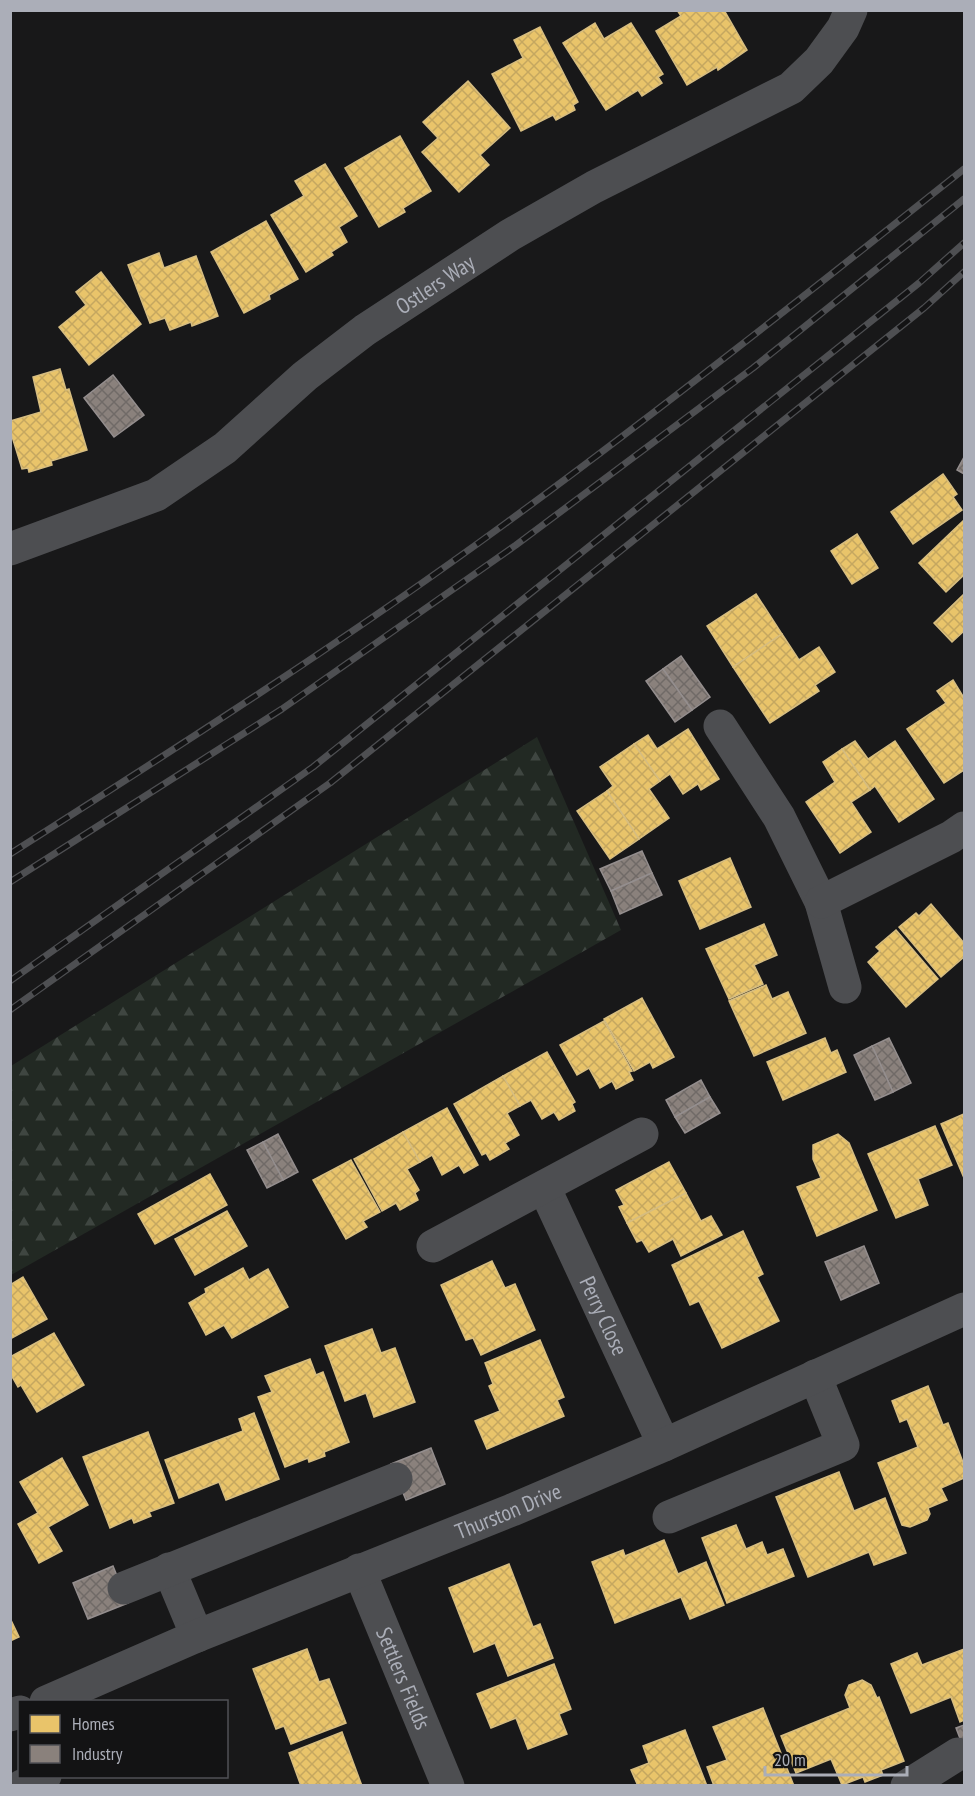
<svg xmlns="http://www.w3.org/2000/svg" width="975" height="1796" viewBox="0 0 975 1796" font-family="'PT Sans Narrow',sans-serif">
  <defs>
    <pattern id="forest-firs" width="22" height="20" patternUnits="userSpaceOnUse" patternTransform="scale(1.5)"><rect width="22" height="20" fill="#222923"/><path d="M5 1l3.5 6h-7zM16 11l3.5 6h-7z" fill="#3f4641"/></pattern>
    <pattern id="homes-cross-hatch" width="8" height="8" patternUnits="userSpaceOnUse" patternTransform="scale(1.5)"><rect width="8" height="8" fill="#e9c46a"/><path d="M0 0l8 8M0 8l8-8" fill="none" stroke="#c5a760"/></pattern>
    <pattern id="industry-cross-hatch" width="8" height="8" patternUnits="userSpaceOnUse" patternTransform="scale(1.5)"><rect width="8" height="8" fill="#8a817c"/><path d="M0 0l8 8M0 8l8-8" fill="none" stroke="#706a67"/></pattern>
  </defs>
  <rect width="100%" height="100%" fill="#181819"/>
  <polygon fill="url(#forest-firs)" points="537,737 621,930 11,1275 11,1066"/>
  <g fill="url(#homes-cross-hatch)" stroke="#d6bd81" stroke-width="1.5">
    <polygon points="677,10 724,10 747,50 718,70 717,67 687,85 656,31 681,16"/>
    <polygon points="595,23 604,39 631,23 663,74 658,77 662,83 642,96 638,90 606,110 563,43"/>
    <polygon points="540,27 578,102 573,105 575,110 556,120 553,115 521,131 492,74 523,58 514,40"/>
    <polygon points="468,81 510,128 480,155 489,165 459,192 422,152 438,138 423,122"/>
    <polygon points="400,136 431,191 403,208 405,212 379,227 345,168"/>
    <polygon points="325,164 357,216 339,227 347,242 331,252 333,255 306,272 271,215 304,196 295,181"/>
    <polygon points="266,221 298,279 269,295 270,299 244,313 211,252"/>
    <polygon points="159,253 164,268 196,256 218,316 192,326 191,322 170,330 165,318 150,323 128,265"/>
    <polygon points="101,272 141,324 89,365 59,327 86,305 76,292"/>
    <polygon points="60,369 66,390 69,389 87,450 51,461 52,465 29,472 28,468 22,469 10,430 10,421 41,412 33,377"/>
    <polygon points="943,474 957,494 953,497 962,510 913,544 891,512"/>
    <polygon points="964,520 964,575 946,592 919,563"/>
    <polygon points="857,534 878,568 852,584 831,551"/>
    <polygon points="756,594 782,634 733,667 707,626"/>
    <polygon points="964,594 964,631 952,642 934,623"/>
    <polygon points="782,634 799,660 819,647 835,672 815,685 819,691 770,723 733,667"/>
    <polygon points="953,680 964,698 964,770 944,783 907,729 946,703 937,691"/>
    <polygon points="688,729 719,779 701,790 698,784 683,794 670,774 660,781 634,744 648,735 657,749"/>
    <polygon points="855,741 868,759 895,741 934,799 899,822 875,786 870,790 842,749"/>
    <polygon points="634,744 660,781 649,789 669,818 639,839 607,791 613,786 600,767"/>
    <polygon points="842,749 870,790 851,802 871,832 840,853 806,802 835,782 823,762"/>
    <polygon points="607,791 639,839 610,859 577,811"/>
    <polygon points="730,858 751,907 700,929 679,881"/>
    <polygon points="931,904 964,943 964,957 941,977 899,927 916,913 919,916"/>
    <polygon points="764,924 777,955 754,965 763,984 729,999 706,949"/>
    <polygon points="896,930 938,979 906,1007 868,962 880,951 876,947"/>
    <polygon points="766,985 772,999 788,992 806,1033 754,1056 729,1001"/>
    <polygon points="642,998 674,1057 653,1068 650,1062 634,1071 604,1019"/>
    <polygon points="604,1021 632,1071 629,1072 633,1080 616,1089 612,1081 600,1088 589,1068 577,1075 560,1045"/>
    <polygon points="825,1038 831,1053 837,1050 846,1072 783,1100 767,1062"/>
    <polygon points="547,1052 575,1102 572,1104 575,1111 559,1120 554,1112 542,1119 531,1100 520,1106 503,1076"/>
    <polygon points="503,1076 520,1106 507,1113 519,1135 505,1143 509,1149 490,1160 486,1153 482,1155 454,1104"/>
    <polygon points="447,1108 478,1165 464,1173 459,1165 442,1175 432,1155 420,1162 403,1132"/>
    <polygon points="964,1114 964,1178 941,1124"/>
    <polygon points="935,1126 952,1165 918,1179 928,1205 896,1218 868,1154"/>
    <polygon points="403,1132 420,1162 407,1169 419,1190 415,1193 418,1200 400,1210 396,1203 382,1211 354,1159"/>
    <polygon points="838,1134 849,1143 877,1210 817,1236 797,1187 821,1178 813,1159 813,1145"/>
    <polygon points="351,1160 380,1212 363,1221 367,1227 346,1239 313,1180"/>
    <polygon points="669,1162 686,1193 627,1223 619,1207 624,1205 616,1190"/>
    <polygon points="210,1174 227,1205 155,1244 138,1214"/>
    <polygon points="686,1193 701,1221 711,1216 722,1235 681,1256 673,1239 649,1252 642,1240 637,1242 627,1223"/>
    <polygon points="227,1211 247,1246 195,1275 175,1239"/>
    <polygon points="743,1231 763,1274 757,1277 779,1321 722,1348 699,1301 690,1305 672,1265"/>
    <polygon points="492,1261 505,1288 515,1284 535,1330 481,1355 473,1338 466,1340 441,1285"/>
    <polygon points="243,1268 249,1280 268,1269 288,1307 232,1338 224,1325 206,1335 189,1303 206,1293 205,1289"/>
    <polygon points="23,1277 47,1319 10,1339 10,1285"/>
    <polygon points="372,1329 381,1353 395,1348 415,1402 374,1417 366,1393 345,1401 325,1346"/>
    <polygon points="54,1333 84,1385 37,1412 21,1385 18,1387 10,1373 10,1357"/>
    <polygon points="540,1340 564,1397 557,1400 564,1416 487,1449 475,1421 500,1411 489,1386 493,1384 485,1363"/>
    <polygon points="310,1359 316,1375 323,1372 349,1442 324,1452 325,1456 309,1462 308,1458 285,1467 258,1397 272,1392 265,1376"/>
    <polygon points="928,1386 943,1425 948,1423 964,1465 964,1478 941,1488 947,1500 928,1508 930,1514 927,1520 910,1527 902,1525 878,1463 918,1447 907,1419 900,1422 892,1401"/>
    <polygon points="254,1413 279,1479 226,1500 219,1482 179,1498 165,1460 243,1431 239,1419"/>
    <polygon points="148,1432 174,1503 149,1512 151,1516 134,1523 132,1518 110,1528 83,1457"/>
    <polygon points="62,1458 88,1505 48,1527 62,1551 39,1563 18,1524 38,1513 20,1482"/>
    <polygon points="839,1472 854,1511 885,1498 906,1553 874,1565 869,1552 808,1577 776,1497"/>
    <polygon points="736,1525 746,1549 762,1542 767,1555 783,1549 794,1576 727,1603 702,1538"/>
    <polygon points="664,1540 678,1574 706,1562 724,1605 690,1619 681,1597 615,1623 592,1562 623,1550 625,1556"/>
    <polygon points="509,1564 533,1627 540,1624 553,1658 508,1676 495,1643 474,1652 449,1588"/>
    <polygon points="10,1618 19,1637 10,1641"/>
    <polygon points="307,1649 319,1682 329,1679 346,1723 291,1744 284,1726 276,1729 253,1669"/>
    <polygon points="964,1649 964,1720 960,1722 951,1697 911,1713 891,1664 917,1653 922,1665"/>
    <polygon points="554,1664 571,1709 559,1714 567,1734 528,1749 516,1718 491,1728 477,1694"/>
    <polygon points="862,1680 871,1685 877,1698 879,1697 904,1761 881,1770 883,1775 865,1782 863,1777 842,1785 831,1759 796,1773 781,1736 850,1708 845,1695 849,1685"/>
    <polygon points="763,1708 794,1786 714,1786 707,1767 727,1760 713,1727"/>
    <polygon points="685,1730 707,1786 638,1786 631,1770 649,1763 643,1746"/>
    <polygon points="342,1732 362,1786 301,1786 289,1753"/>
  </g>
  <g fill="url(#industry-cross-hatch)" stroke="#948e8e" stroke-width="1.5">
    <polygon points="113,375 144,415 114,437 84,398"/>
    <polygon points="964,457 964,474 957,470"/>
    <polygon points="681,656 710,697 692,710 663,669"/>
    <polygon points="663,669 692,710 675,722 646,681"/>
    <polygon points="642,851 652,873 611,891 600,869"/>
    <polygon points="652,873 662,895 620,914 611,891"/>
    <polygon points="889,1038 911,1083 893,1092 872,1046"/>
    <polygon points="872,1046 893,1092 875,1100 854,1055"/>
    <polygon points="701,1080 710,1097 675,1117 666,1100"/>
    <polygon points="710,1097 720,1113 685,1133 675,1117"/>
    <polygon points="278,1134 298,1172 283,1180 263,1142"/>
    <polygon points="263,1142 283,1180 267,1188 247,1150"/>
    <polygon points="864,1246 879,1283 841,1300 825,1262"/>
    <polygon points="431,1448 445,1484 406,1500 391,1464"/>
    <polygon points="113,1566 128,1603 88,1619 73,1583"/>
    <polygon points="964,1725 964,1749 956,1728"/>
  </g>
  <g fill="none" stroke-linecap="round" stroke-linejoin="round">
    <g stroke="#4d4e51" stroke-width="33">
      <path id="s1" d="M10,549l146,-54 69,-47 80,-72 60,-46 145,-95 84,-48 197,-99 28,-27 24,-33 8,-18"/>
      <polyline points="720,726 779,817 821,902 845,987"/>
      <polyline points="821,902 951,837 964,828"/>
      <path id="s2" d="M544,1187l120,258"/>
      <polyline points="433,1246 642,1134"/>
      <polyline points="669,1517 843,1445 815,1376"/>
      <polyline points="169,1569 197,1636"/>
      <path id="s3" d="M359,1570l89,216"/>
      <polyline points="124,1588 396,1479"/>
      <path id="s4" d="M46,1702l151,-66 315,-126 152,-65 300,-136"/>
      <polyline points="10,1715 20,1712"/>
      <polyline points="22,1786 45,1776"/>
      <polyline points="907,1786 958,1754"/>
    </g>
    <g stroke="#4e4f52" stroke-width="7">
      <g id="rail">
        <path d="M10,854c168,-107 336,-214 496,-331 156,-114 307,-234 458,-354"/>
        <polyline points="10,882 282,709 516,545 753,368 964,199"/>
        <polyline points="10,981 313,767 919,283 964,243"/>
        <polyline points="10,1010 330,783 924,308 964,272"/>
      </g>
    </g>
    <use href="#rail" stroke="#131314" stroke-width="4.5" stroke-dasharray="14" stroke-linecap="butt"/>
  </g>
  <g text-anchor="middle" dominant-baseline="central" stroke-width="6" stroke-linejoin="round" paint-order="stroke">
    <g font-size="22" fill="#abaeb8" stroke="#131314">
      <text stroke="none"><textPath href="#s1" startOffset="506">Ostlers Way</textPath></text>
      <text stroke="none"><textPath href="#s2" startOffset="142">Perry Close</textPath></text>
      <text stroke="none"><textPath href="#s4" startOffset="500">Thurston Drive</textPath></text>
      <text stroke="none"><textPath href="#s3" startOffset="117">Settlers Fields</textPath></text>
    </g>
  </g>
  <rect width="975" height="1796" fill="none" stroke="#abaeb8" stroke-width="24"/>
  <rect x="18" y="1700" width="210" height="78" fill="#131314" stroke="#505156" stroke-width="1.5"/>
  <rect x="30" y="1715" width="30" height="18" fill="#e9c46a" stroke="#505156" stroke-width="1.5"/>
  <text x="72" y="1730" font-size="18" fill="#abaeb8">Homes</text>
  <rect x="30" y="1745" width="30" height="18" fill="#8a817c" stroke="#505156" stroke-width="1.5"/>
  <text x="72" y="1760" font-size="18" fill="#abaeb8">Industry</text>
  <path d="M765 1766v9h142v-9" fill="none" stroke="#abaeb8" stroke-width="3"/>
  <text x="774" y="1766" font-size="18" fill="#abaeb8" stroke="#131314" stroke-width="4.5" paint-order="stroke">20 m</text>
</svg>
